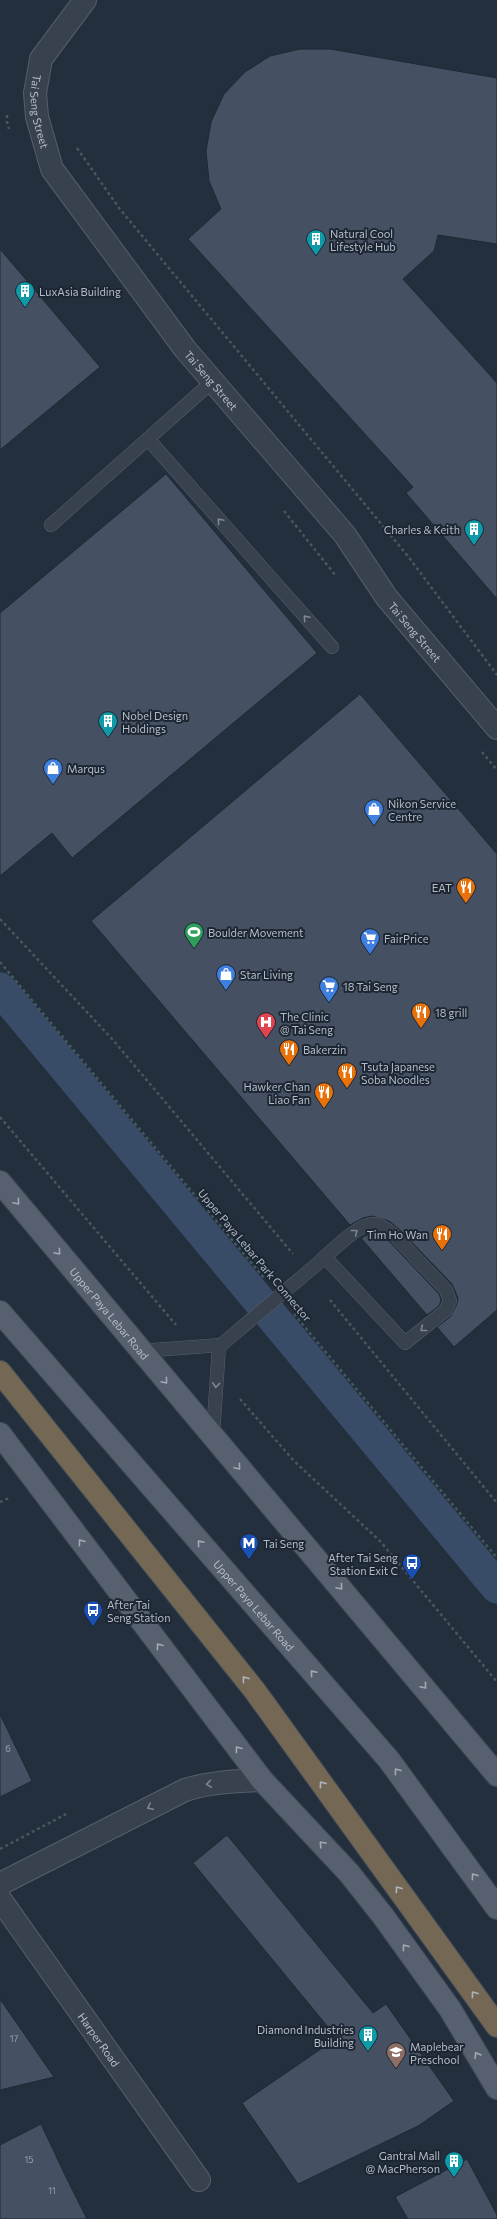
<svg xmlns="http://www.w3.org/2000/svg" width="497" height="2219" viewBox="0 0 497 2219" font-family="Commissioner,sans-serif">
  <rect width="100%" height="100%" fill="#242f3e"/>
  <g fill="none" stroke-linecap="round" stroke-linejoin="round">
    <polyline stroke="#394c67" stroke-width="33" points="0,989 497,1587"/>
  </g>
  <g fill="#455162" stroke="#1f2835">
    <polygon points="300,49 330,49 497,78 497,244 438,235 434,251 403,279 497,383 497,599 406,493 413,487 188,239 221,209 209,181 206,151 211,122 224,94 245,72 270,56"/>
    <polygon points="0,249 100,367 0,450"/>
    <polygon points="166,474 317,653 72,858 52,833 0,876 0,613"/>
    <polygon points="360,694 497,854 497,1310 454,1347 437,1327 450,1317 457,1304 458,1298 452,1284 400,1230 389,1221 372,1216 363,1218 350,1225 91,921"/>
    <polygon points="373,1232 389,1241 439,1294 441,1300 439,1306 427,1315 361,1238"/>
    <polygon points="0,1714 32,1781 0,1797"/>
    <polygon points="227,1835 373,2013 386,2004 454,2101 418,2126 298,2184 242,2103 337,2038 193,1863"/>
    <polygon points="0,1999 54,2077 0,2090"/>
    <polygon points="41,2124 64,2173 87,2219 0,2219 0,2145"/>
    <polygon points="467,2159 497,2215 497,2219 408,2219 395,2197"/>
  </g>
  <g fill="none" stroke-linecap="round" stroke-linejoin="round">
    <g stroke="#565f6c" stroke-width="14">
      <g id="lane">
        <polyline points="148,439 332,647"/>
        <polyline points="51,525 213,381"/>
        <path d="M316,1265c11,-10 43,-42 57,-41 8,0 16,7 21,11l52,55 4,11 -5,10 -40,32 -80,-86"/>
        <polyline points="140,1351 221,1345"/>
        <polyline points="213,1436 219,1346"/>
      </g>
    </g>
    <g stroke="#565f6c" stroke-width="24">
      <g id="street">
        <path id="s1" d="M85,0l-44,59 -6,34 2,24 15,52 133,180 160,186 42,63 110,130"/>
        <path d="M0,1884l185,-94c25,-8 51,-9 77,-10"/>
        <path id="s2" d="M0,1899l199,281"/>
      </g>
    </g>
    <g stroke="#414a57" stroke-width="24">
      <g id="primary">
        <path id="s3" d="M0,1182l497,593"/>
        <path id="s4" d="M0,1312l389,448 108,148"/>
        <polyline points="0,1434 262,1780 349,1873 383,1916 450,2009 497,2088"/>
      </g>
    </g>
    <g stroke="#434c59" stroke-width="24">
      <polyline id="highway" points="0,1372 255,1691 497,2026"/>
    </g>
    <g stroke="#44595c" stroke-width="2.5" stroke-dasharray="3 3" stroke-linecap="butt">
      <polyline points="7,115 7,122 9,129"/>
      <polyline points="77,148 119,208 407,555 497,675"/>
      <polyline points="284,511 336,576"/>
      <polyline points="482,752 497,770"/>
      <polyline points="0,919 113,1040 293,1254"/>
      <polyline points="0,962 264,1278"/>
      <polyline points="0,1117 176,1325"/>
      <polyline points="330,1300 497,1503"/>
      <polyline points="294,1314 497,1558"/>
      <polyline points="240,1399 294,1461 380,1541 497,1682"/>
      <polyline points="0,1502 9,1498"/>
      <polyline points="0,1849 68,1813"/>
    </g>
    <use href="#lane" stroke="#38414e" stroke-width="13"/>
    <use href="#street" stroke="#38414e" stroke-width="22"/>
    <use href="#primary" stroke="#56606e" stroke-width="22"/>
    <use href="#highway" stroke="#746855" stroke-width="22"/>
    <g stroke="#565f6c" stroke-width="14" stroke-linecap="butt">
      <polyline id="lane-bridge" points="221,1345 316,1265"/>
    </g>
    <use href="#lane-bridge" stroke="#38414e" stroke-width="13"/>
  </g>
  <defs><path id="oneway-chevron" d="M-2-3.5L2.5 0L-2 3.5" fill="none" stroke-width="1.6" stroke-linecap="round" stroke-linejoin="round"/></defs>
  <g stroke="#7c8592">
    <use href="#oneway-chevron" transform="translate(220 521) rotate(-131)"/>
    <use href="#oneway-chevron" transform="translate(306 618) rotate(-131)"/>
    <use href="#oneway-chevron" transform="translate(355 1232) rotate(-38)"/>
    <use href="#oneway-chevron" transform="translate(423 1329) rotate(142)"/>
    <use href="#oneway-chevron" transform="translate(216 1385) rotate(94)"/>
    <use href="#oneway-chevron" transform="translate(209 1784) rotate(172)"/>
    <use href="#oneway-chevron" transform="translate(150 1807) rotate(153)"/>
  </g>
  <g stroke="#a1aab7">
    <use href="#oneway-chevron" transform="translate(17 1202) rotate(50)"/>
    <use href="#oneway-chevron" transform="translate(58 1252) rotate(50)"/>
    <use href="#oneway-chevron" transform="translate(165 1381) rotate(50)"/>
    <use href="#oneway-chevron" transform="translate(238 1467) rotate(50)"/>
    <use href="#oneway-chevron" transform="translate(81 1542) rotate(-127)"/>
    <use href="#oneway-chevron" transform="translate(200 1543) rotate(-131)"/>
    <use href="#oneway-chevron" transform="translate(340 1587) rotate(50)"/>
    <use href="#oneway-chevron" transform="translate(159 1646) rotate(-127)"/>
    <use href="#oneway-chevron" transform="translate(313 1673) rotate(-131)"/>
    <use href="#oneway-chevron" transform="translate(424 1686) rotate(50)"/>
    <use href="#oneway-chevron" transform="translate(238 1749) rotate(-127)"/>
    <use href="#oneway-chevron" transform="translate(397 1771) rotate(-126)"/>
    <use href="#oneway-chevron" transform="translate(322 1844) rotate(-133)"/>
    <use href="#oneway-chevron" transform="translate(474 1876) rotate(-126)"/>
    <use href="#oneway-chevron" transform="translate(405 1947) rotate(-126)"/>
    <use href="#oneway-chevron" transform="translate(477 2055) rotate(-121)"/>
  </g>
  <g stroke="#aeb4bd">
    <use href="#oneway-chevron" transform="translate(245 1679) rotate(-127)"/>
    <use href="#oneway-chevron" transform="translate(322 1784) rotate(-126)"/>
    <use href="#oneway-chevron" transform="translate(398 1889) rotate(-126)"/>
    <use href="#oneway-chevron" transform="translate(474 1994) rotate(-126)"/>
  </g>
  <defs>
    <g id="building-pin" transform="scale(1)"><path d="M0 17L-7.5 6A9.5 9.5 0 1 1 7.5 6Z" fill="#0f9aa8" stroke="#1d2633"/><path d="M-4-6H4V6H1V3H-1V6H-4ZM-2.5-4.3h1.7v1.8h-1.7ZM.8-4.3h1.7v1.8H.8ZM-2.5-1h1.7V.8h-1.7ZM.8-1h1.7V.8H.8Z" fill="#fff"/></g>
    <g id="shop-pin" transform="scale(1)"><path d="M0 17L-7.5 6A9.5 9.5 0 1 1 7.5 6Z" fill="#3f7fe0" stroke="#1d2633"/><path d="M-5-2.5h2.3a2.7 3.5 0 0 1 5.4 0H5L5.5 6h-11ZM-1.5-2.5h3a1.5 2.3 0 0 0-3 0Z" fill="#fff"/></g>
    <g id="restaurant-pin" transform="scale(1)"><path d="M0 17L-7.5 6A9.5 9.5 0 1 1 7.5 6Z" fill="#e8710a" stroke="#1d2633"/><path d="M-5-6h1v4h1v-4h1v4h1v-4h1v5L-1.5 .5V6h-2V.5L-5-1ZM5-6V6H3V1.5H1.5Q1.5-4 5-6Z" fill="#fff"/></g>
    <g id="stadium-pin" transform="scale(1)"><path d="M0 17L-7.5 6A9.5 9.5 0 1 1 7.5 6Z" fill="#2e9e5b" stroke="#1d2633"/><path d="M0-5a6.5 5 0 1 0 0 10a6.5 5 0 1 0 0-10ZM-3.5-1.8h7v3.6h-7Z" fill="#fff"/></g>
    <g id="supermarket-pin" transform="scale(1)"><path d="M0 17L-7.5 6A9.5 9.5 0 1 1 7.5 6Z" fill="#3f7fe0" stroke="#1d2633"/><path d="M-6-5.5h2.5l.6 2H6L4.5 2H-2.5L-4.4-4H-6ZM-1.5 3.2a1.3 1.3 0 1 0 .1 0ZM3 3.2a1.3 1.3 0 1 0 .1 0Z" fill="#fff"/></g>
    <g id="hospital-pin" transform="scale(1)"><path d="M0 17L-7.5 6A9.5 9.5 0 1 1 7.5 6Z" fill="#e0444e" stroke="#1d2633"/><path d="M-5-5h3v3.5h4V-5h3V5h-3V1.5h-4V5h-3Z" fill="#fff"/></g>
    <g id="metro-pin" transform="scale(1)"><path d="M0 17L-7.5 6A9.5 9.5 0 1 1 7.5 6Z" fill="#1a4fb4" stroke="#1d2633"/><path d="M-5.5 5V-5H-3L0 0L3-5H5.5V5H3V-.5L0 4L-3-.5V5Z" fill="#fff"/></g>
    <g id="bus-pin" transform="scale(1)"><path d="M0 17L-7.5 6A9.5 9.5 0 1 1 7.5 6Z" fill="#1a4fb4" stroke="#1d2633"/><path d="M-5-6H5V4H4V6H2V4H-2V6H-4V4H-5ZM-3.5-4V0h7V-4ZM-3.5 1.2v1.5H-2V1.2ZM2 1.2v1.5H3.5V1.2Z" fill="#fff"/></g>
    <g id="school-pin" transform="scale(1)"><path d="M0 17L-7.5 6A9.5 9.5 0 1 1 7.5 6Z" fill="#8d6e63" stroke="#1d2633"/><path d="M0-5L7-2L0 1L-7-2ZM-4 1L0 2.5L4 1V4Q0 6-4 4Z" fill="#fff"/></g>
  </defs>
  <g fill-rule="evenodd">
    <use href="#building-pin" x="316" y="239"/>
    <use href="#building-pin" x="25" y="291"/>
    <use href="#building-pin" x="474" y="529"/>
    <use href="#building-pin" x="108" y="721"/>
    <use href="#shop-pin" x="53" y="768"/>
    <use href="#shop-pin" x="374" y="809"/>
    <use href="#restaurant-pin" x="466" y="887"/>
    <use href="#stadium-pin" x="194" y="932"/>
    <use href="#supermarket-pin" x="370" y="938"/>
    <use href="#shop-pin" x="226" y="974"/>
    <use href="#supermarket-pin" x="329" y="986"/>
    <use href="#restaurant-pin" x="421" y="1012"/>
    <use href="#hospital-pin" x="266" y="1022"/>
    <use href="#restaurant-pin" x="289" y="1049"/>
    <use href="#restaurant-pin" x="347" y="1072"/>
    <use href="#restaurant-pin" x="324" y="1092"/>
    <use href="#restaurant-pin" x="442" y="1234"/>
    <use href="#metro-pin" x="249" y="1543"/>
    <use href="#bus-pin" x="412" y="1563"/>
    <use href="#bus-pin" x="93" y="1610"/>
    <use href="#building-pin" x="368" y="2035"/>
    <use href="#school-pin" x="396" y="2052"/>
    <use href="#building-pin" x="454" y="2161"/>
  </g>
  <g text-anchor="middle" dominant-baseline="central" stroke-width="4" stroke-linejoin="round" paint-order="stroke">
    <g font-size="9" fill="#98a1af">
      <text x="8" y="1748">6</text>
      <text x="14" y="2038">17</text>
      <text x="29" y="2159">15</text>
      <text x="52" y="2190">11</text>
    </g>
    <g font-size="11" fill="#b4bcc9" stroke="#1d2633">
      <text stroke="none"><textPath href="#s1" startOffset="127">Tai Seng Street</textPath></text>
      <text stroke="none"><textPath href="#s1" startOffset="451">Tai Seng Street</textPath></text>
      <text stroke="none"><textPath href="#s1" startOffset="775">Tai Seng Street</textPath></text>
      <text transform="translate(255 1255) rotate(50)">Upper Paya Lebar Park Connector</text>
      <text stroke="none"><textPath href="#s3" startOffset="171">Upper Paya Lebar Road</textPath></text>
      <text stroke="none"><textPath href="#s4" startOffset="388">Upper Paya Lebar Road</textPath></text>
      <text stroke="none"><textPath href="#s2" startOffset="172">Harper Road</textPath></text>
    </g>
    <g font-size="11" fill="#b4bcc9" stroke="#1d2633" text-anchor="start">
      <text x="330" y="233">Natural Cool<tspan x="330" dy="13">Lifestyle Hub</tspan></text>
      <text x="39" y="291">LuxAsia Building</text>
      <text x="460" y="529" text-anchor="end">Charles &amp; Keith</text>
      <text x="122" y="715">Nobel Design<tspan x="122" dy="13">Holdings</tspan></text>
      <text x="67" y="768">Marqus</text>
      <text x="388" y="803">Nikon Service<tspan x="388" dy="13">Centre</tspan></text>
      <text x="452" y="887" text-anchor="end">EAT</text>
      <text x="208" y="932">Boulder Movement</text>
      <text x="384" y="938">FairPrice</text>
      <text x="240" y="974">Star Living</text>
      <text x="343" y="986">18 Tai Seng</text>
      <text x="435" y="1012">18 grill</text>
      <text x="280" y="1016">The Clinic<tspan x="280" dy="13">@ Tai Seng</tspan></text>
      <text x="303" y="1049">Bakerzin</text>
      <text x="361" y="1066">Tsuta Japanese<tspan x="361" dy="13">Soba Noodles</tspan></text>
      <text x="310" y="1086" text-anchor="end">Hawker Chan<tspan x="310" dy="13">Liao Fan</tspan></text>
      <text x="428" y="1234" text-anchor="end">Tim Ho Wan</text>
      <text x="263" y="1543">Tai Seng</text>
      <text x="398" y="1557" text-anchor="end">After Tai Seng<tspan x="398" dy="13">Station Exit C</tspan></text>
      <text x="107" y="1604">After Tai<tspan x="107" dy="13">Seng Station</tspan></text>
      <text x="354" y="2029" text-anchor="end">Diamond Industries<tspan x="354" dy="13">Building</tspan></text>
      <text x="410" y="2046">Maplebear<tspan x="410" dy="13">Preschool</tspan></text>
      <text x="440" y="2155" text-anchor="end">Gantral Mall<tspan x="440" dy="13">@ MacPherson</tspan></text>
    </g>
  </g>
</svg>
